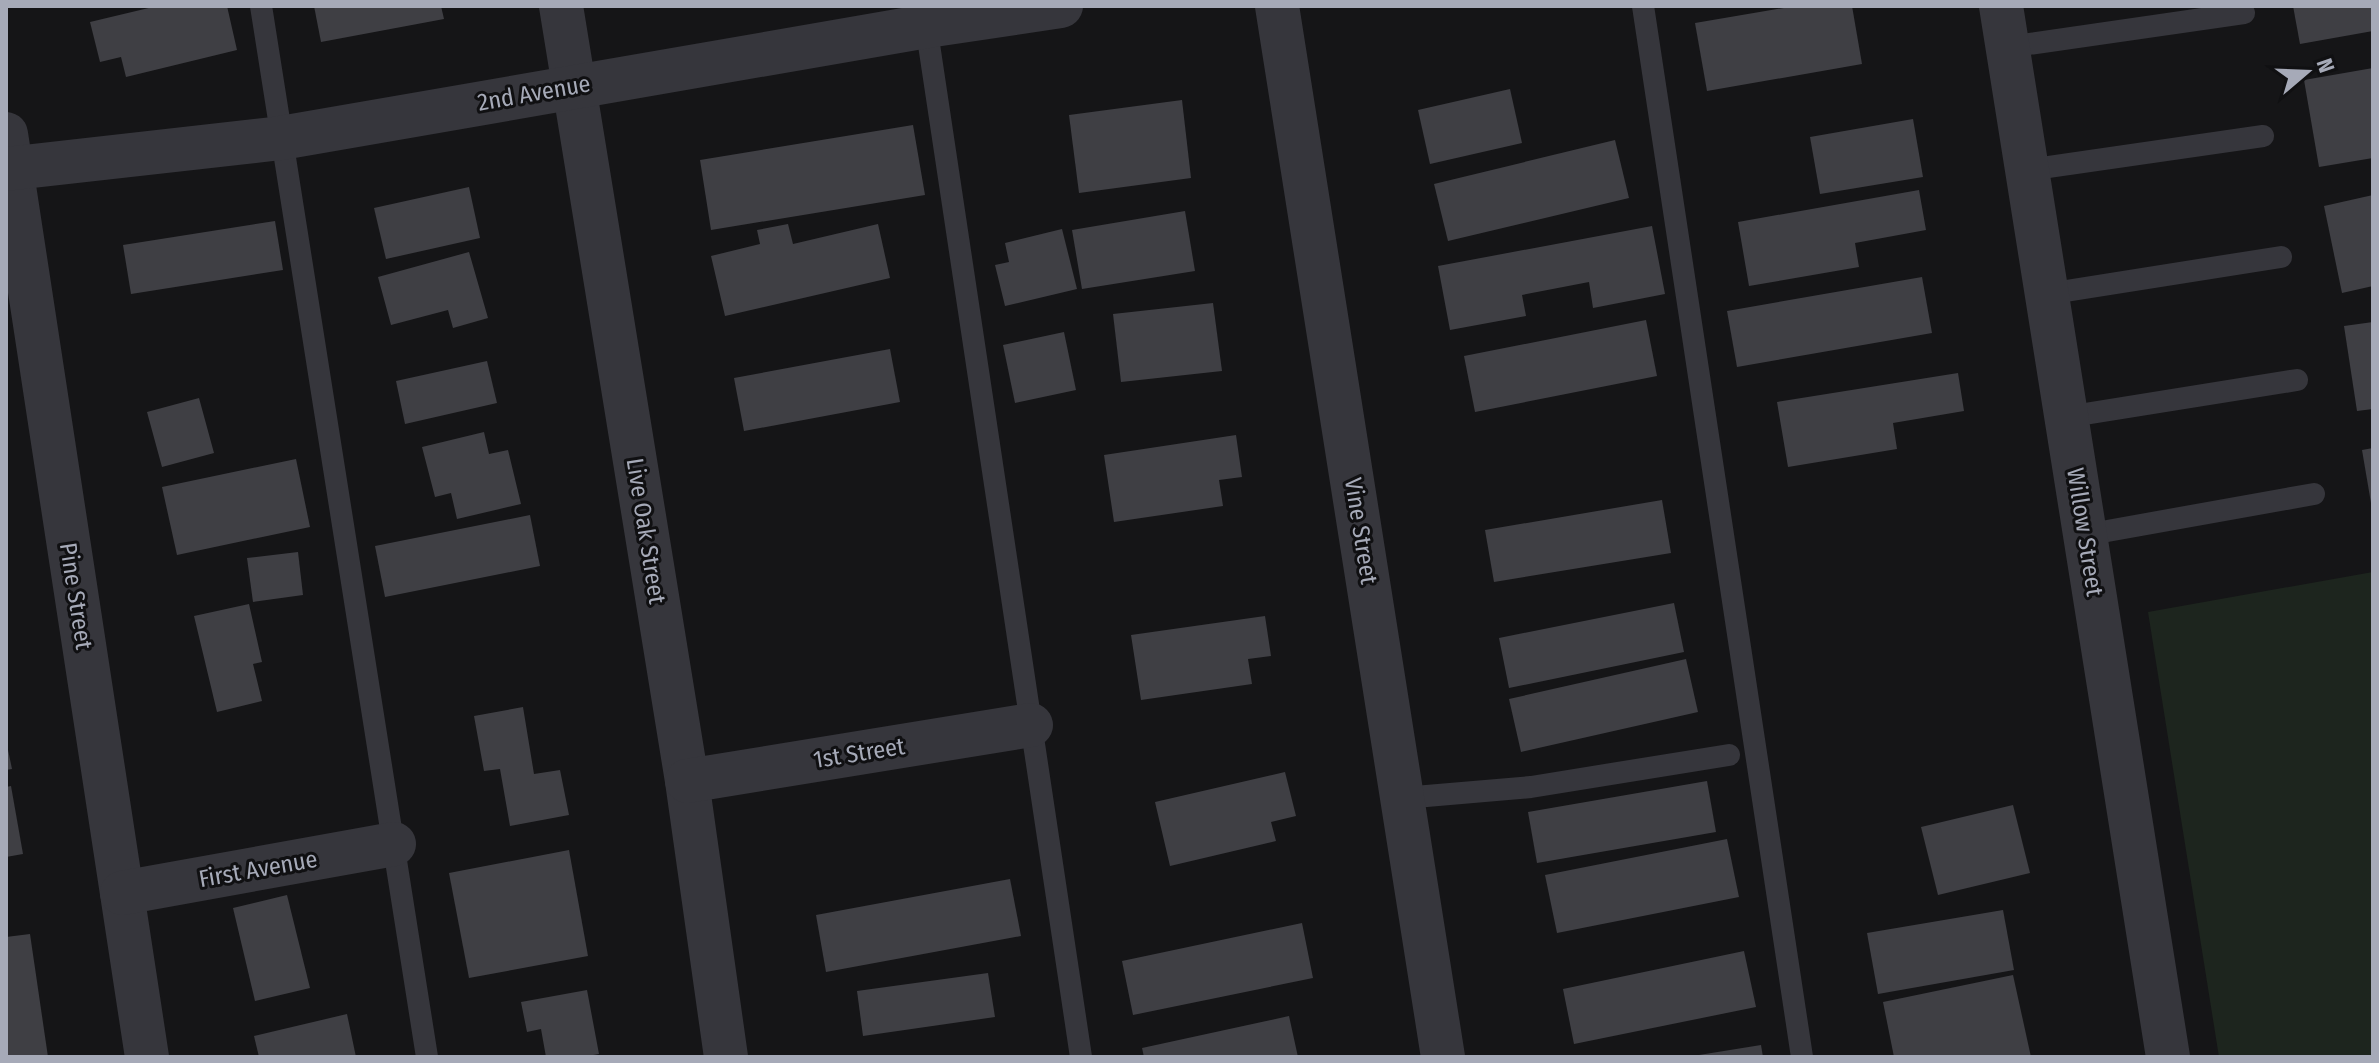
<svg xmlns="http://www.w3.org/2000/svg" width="2379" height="1063" viewBox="0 0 2379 1063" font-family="'Fira Sans Condensed',sans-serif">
  <rect width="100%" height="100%" fill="#151517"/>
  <polygon fill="#1d251e" points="2373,572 2373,1057 2219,1057 2148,612"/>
  <g fill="#3f3f44">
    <polygon points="157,6 227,6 237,50 126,77 121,57 100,62 90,22"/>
    <polygon points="314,6 441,6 444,19 321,42"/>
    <polygon points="1795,6 1852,6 1862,64 1707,91 1695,23"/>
    <polygon points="2293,6 2373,6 2373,31 2300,44"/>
    <polygon points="2373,68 2373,158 2319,167 2304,80"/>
    <polygon points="1510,89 1522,143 1430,164 1418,110"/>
    <polygon points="1182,100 1191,178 1079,193 1069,115"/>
    <polygon points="1913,119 1923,177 1820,194 1810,137"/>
    <polygon points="913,125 925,195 711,230 700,160"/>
    <polygon points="1615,140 1629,198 1448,241 1434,184"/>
    <polygon points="469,187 480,238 386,259 374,208"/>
    <polygon points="1919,190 1926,230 1855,243 1859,267 1749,286 1738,222"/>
    <polygon points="2373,195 2373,286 2342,293 2324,206"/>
    <polygon points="1185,211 1195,271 1082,289 1072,230"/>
    <polygon points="275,221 283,270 131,294 123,245"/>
    <polygon points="788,224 793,244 878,224 890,278 725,316 711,256 760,244 757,230"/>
    <polygon points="1652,226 1665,294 1593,308 1589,282 1522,295 1526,316 1450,330 1438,266"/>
    <polygon points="1062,229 1077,289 1005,306 995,265 1009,262 1005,243"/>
    <polygon points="469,252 488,318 453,328 448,310 391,325 378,277"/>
    <polygon points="1922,277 1932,333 1737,367 1727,311"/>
    <polygon points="1213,303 1222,371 1121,382 1113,314"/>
    <polygon points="1646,320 1657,376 1475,412 1464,356"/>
    <polygon points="2373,322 2373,409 2357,411 2344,326"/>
    <polygon points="1064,332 1076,390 1015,403 1003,345"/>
    <polygon points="890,349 900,402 744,431 734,378"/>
    <polygon points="487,361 497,403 405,424 396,381"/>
    <polygon points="1958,373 1964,411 1893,423 1897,449 1788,467 1777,402"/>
    <polygon points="199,398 214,453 162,467 147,412"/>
    <polygon points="484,432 489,454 508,450 521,504 457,519 451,493 435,497 422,447"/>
    <polygon points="1236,435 1242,477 1219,480 1223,506 1114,522 1104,455"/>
    <polygon points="2373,448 2373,503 2371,503 2362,450"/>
    <polygon points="296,459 310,527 177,555 162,487"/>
    <polygon points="1662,500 1671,553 1494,582 1485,530"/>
    <polygon points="530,515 540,566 385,597 375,546"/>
    <polygon points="298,552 303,595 253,602 247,558"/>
    <polygon points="1674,603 1684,652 1509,688 1499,638"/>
    <polygon points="249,604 262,662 253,664 262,701 217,712 194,616"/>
    <polygon points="1265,616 1271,656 1248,659 1252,684 1141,700 1131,635"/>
    <polygon points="1686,659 1698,712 1521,752 1509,699"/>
    <polygon points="523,707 534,774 560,770 569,815 510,826 500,769 484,771 474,716"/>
    <polygon points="7,745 12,769 6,770 6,746"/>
    <polygon points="1285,772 1296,816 1271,822 1276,841 1170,866 1155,802"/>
    <polygon points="1707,781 1716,832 1537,863 1528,812"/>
    <polygon points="11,786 23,854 6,857 6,787"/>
    <polygon points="2013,805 2030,873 1938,895 1921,827"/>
    <polygon points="1727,839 1739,897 1557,933 1545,875"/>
    <polygon points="569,850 588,956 469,978 449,873"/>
    <polygon points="1010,879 1021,936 826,972 816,915"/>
    <polygon points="287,895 310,988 255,1001 233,908"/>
    <polygon points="2003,910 2014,970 1878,994 1867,933"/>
    <polygon points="1302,923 1313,978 1133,1015 1122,961"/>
    <polygon points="30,934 48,1057 6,1057 6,937"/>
    <polygon points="1744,951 1756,1007 1574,1044 1563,989"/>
    <polygon points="988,973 995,1017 863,1036 857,991"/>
    <polygon points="2013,975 2031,1057 1894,1057 1883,1002"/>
    <polygon points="587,990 599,1054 582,1057 546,1057 541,1029 527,1032 521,1002"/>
    <polygon points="347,1014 356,1057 259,1057 254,1036"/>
    <polygon points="1289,1016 1298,1057 1144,1057 1142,1048"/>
    <polygon points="1761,1045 1763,1057 1699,1057 1699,1055"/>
  </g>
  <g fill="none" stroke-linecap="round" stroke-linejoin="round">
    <g stroke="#36363c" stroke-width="22">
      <polyline points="261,6 427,1057"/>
      <polyline points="1643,6 1802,1057"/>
      <polyline points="925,18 1081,1057"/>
      <polyline points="2008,47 2244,13"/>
      <polyline points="2027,170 2263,136"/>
      <polyline points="2047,294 2281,257"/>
      <polyline points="2066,417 2297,380"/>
      <polyline points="2085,535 2314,494"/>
      <polyline points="1403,798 1531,787 1729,755"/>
    </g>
    <g stroke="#36363c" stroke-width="44">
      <polyline points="561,6 687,781 726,1057"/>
      <polyline points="1277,6 1443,1057"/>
      <polyline points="6,134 147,1057"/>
      <polyline points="6,169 281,138 927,26 1061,6"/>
      <polyline points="687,781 1031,725"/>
      <polyline points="122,893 394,844"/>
    </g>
    <polyline stroke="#36363c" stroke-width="44" points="2001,6 2168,1057"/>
  </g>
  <g text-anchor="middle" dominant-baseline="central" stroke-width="6" stroke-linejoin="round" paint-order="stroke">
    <g font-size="24" fill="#a6aab8" stroke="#101012">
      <text transform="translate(534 93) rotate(-10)">2nd Avenue</text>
      <text transform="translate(646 531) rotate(81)">Live Oak Street</text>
      <text transform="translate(1361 531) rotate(81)">Vine Street</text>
      <text transform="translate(2085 532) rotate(81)">Willow Street</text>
      <text transform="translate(76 596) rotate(81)">Pine Street</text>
      <text transform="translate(859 753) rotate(-9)">1st Street</text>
      <text transform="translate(258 869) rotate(-10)">First Avenue</text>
    </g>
  </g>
  <rect width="2379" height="1063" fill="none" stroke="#a6aab8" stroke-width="16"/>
  <g transform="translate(2307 72) rotate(71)" stroke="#101012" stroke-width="6" paint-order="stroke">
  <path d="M0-6L14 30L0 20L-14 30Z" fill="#a6aab8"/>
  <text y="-12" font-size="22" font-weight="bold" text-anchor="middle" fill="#a6aab8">N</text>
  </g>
</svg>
